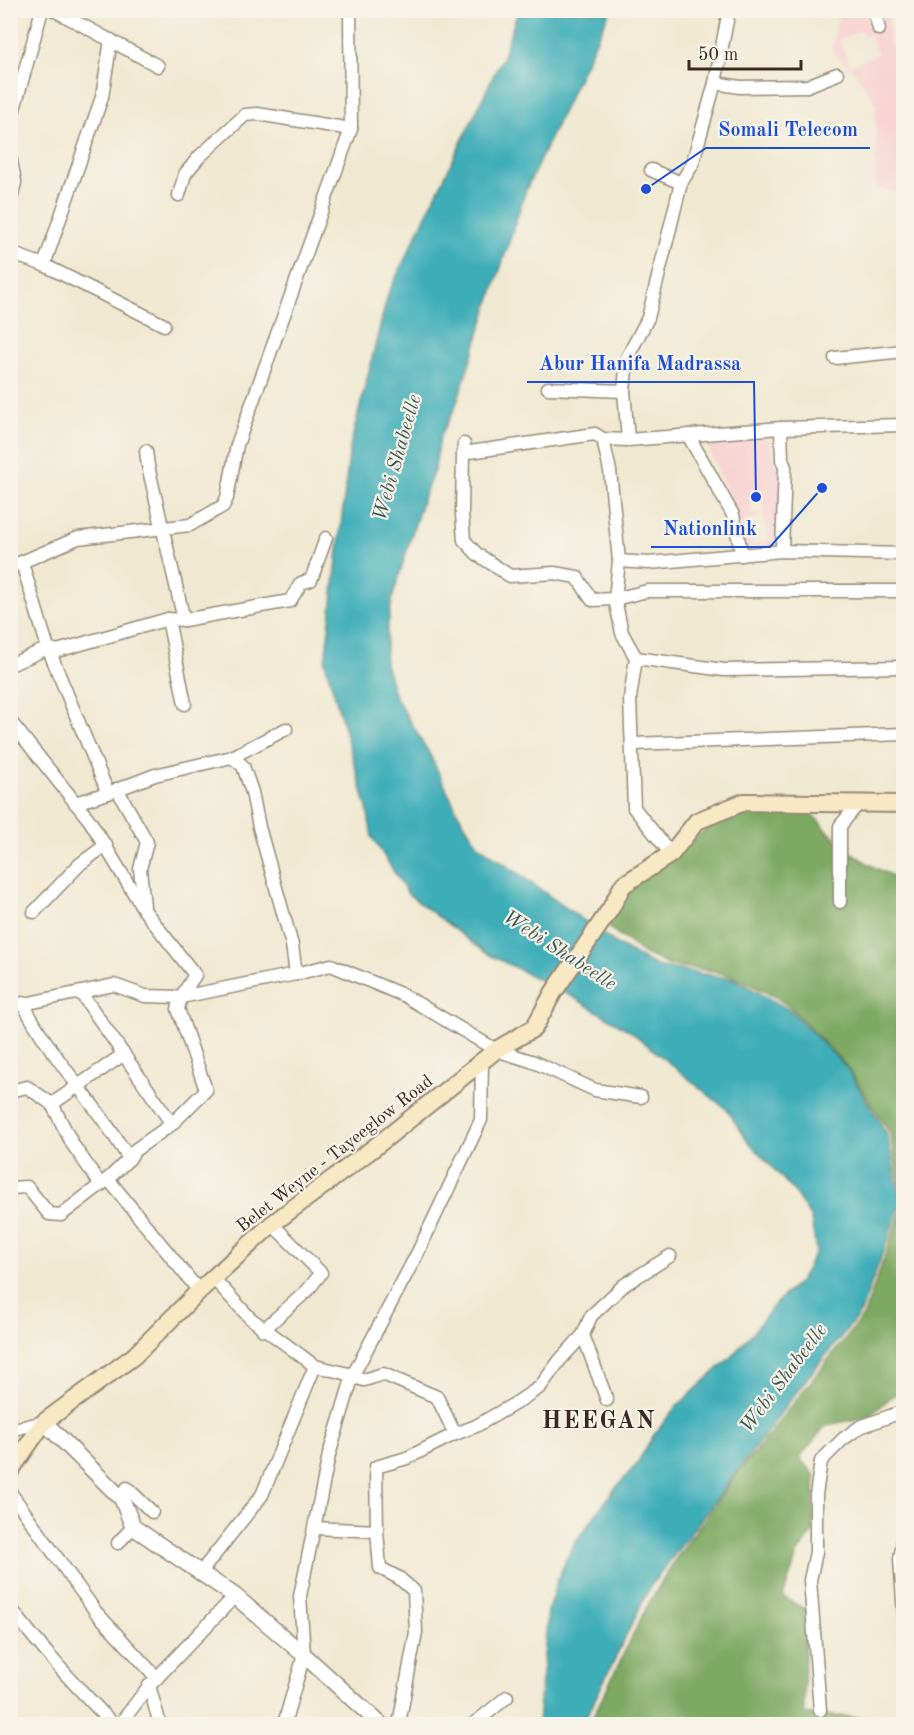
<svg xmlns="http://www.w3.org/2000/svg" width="914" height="1735" viewBox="0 0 914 1735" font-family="'Old Standard TT',serif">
  <rect width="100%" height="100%" fill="#f7f3e8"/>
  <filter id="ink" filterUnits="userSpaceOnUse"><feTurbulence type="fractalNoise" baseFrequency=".0167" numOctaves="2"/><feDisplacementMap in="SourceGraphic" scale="12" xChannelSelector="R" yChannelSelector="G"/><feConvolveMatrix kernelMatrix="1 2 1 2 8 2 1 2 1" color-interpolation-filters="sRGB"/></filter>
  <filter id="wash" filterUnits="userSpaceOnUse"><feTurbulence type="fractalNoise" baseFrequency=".008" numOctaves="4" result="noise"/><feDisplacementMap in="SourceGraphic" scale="24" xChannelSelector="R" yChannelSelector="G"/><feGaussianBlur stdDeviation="1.35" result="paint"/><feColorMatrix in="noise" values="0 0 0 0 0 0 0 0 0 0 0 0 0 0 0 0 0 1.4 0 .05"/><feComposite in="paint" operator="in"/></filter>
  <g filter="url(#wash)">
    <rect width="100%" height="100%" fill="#f0e9d2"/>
    <g fill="#f7d0d0" fill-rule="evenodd">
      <path d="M869,11h34l-15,1 2,32 12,-1 -1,-20h2l1,132 -2,1 1,38 -28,-6 1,-84 -17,-27 -27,-27 6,-35zM861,30l3,6 6,-2 8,20 -28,12 -11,-26z"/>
      <path d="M767,438l9,27 8,6 -3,74 -39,3 -4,-29 -30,-73zM756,501l7,2 2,3 -1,8 -4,2 -7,-2 -3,-3 2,-8zM763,516l6,24 -17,4 -6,-23z"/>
    </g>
    <g fill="#7da962" stroke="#5c6a40" stroke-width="1.5">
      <path d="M740,804h63c28,32 58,64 100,75l1,126 -4,4 4,13 -1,181 -13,-70 -43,-66 -56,-59 -19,-13 -36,-17 -22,-7 -46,-6 -23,-11 -37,-27 20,-38z"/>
      <polygon points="903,1205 903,1393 893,1395 869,1417 826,1425 799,1458 815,1475 813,1532 798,1552 783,1597 810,1612 805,1641 804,1714 872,1718 874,1724 591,1724 591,1721 646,1608 675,1560 730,1483 864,1315"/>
    </g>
    <polygon fill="#3cadb7" stroke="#3c6c6a" stroke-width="1.5" points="518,11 610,11 526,190 455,408 440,437 435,468 422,501 393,596 387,629 385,664 395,696 429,753 459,815 478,845 621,947 656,966 734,979 790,1010 846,1067 887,1134 901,1203 861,1312 805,1381 650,1587 586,1718 587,1724 538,1724 548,1610 558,1578 572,1547 613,1491 636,1465 654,1435 674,1409 731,1357 754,1331 775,1304 800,1281 816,1251 811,1218 793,1190 747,1140 727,1110 630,1031 573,997 486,953 408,894 372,837 367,808 325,662 350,447 388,294 503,56"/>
  </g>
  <g filter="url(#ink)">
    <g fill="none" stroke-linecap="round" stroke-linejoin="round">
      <g stroke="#968a78" stroke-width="15">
        <g id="minor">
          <polyline points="54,10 158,66"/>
          <polyline points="874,10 879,29"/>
          <polyline points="715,83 740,87 807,86 837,74"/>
          <polyline points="10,123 42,10"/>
          <polyline points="10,156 15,182 10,204"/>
          <polyline points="651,170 681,183"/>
          <polyline points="179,195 185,174 199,157 245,115 257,114 351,129"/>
          <polyline points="10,253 44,265 164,325"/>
          <polyline points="44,265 102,97 111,40"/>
          <polyline points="835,358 904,351"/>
          <polyline points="548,388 624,391"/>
          <polyline points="781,428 782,460 785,467 782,551"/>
          <polyline points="688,435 733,515 742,555"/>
          <polyline points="603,439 610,471 619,561 615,599 622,633 636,658 630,698 634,808 671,854"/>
          <polyline points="628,440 624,391 627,358 648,318 681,183 692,165 715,83 729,10"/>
          <polyline points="464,444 463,453 595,434 603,439 628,440 781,428 904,425"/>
          <polyline points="146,451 148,466 184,620"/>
          <polyline points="463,453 462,514 464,540 477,554 510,576 554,573 577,577 592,600 615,599 647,591 904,591"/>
          <polyline points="619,561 649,563 782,551 904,554"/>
          <polyline points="22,563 48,648 108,793"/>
          <polyline points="10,567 78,538 190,525 223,506 227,498 237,445 351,129 350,10"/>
          <polyline points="168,619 185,704"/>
          <polyline points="636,658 724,670 904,667"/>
          <polyline points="10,665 48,648 57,651 168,619 184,620 290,601 301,583 311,580 326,538"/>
          <polyline points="10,721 90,821 144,910 195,975 181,997 178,1009 206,1090 172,1124 135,1150 129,1159 108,1179 61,1215 49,1214 27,1187 10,1188"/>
          <polyline points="633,744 904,734"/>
          <polyline points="232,757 243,766 252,792 259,827 292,945 296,974"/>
          <polyline points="117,789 147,842 140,869 144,906"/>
          <polyline points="75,803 108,793 155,775 232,757 286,729"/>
          <polyline points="840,902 840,826 858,804"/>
          <polyline points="34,912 80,864 106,845"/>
          <polyline points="81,993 172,1124"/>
          <path d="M23,1003c28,56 75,102 106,156"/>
          <polyline points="10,1007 114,985 145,996 181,997 296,974 331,965 405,996 496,1050 534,1062 595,1090 641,1097"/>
          <polyline points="10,1091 27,1087 52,1104 73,1145 101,1185"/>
          <polyline points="52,1104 124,1054"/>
          <polyline points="108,1179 199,1291"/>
          <polyline points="214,1279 250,1318 315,1366 353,1375 354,1377 364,1380 383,1374 437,1397 455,1434 407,1458 376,1467 377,1531 380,1568 399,1578 414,1591 416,1632 399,1724"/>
          <polyline points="263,1330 308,1290 321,1273 272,1224"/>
          <polyline points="583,1335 607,1400"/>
          <polyline points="10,1430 44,1422"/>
          <polyline points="455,1434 476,1426 516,1403 540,1387 560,1360 583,1335 591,1316 624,1285 670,1256"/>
          <polyline points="127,1488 152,1512"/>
          <polyline points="10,1492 96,1612 157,1678"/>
          <polyline points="315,1528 377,1531"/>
          <polyline points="904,1536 900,1559 904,1614"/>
          <polyline points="118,1543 133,1527"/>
          <polyline points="200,1573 262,1495 315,1366"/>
          <path d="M10,1607c31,42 67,80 103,117"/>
          <polyline points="149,1686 160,1724"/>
          <polyline points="820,1710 810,1580 816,1552 816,1495 821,1461 843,1439 860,1427 904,1411"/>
          <polyline points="120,1724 149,1686 235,1596"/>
          <polyline points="284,1724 304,1655 300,1596 329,1455 353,1375 417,1254 481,1120 482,1062"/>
          <polyline points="474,1724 507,1697"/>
        </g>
      </g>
      <g stroke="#968a78" stroke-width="18">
        <polyline id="tertiary" points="44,1422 122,1499 133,1527 235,1596 304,1655 380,1724"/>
      </g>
      <g stroke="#968a78" stroke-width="20">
        <polyline id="secondary" points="10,1471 44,1422 134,1356 199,1291 272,1224 375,1147 496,1050 534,1028 553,993 611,908 623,885 671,854 697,821 744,802 904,804"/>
      </g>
      <use href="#minor" stroke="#fff" stroke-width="12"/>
      <use href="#tertiary" stroke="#fff" stroke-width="15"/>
      <use href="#secondary" stroke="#f8e8c3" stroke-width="16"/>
    </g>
  </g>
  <g text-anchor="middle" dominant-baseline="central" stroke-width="4.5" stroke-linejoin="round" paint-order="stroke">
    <g font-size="18" fill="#3b2a1e" stroke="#f7f3e8">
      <text transform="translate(335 1154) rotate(-38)">Belet Weyne - Tayeeglow Road</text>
    </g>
    <g font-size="20" font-style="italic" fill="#3b5854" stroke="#f7f3e8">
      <text transform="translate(398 458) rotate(-74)">Webi Shabeelle</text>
      <text transform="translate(559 951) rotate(33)">Webi Shabeelle</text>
      <text transform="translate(784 1379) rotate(-53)">Webi Shabeelle</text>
    </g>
    <g font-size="24" font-weight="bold" letter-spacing="1.5" fill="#3b2a1e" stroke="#f7f3e8">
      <text x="599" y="1422">HEEGAN</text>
    </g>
  </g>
  <path fill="none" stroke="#1d4ed8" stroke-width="2" d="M646 189L706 148H870M756 497L754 382H527M822 488L770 547H651"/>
  <g fill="#1d4ed8" stroke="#f7f3e8" stroke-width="2">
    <circle cx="646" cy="189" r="6"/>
    <circle cx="756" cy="497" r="6"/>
    <circle cx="822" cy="488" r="6"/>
  </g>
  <g font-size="20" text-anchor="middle" font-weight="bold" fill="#1d4ed8" stroke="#f7f3e8" stroke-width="4.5" stroke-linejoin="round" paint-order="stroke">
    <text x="788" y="136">Somali Telecom</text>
    <text x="640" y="370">Abur Hanifa Madrassa</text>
    <text x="710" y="535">Nationlink</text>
  </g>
  <rect width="914" height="1735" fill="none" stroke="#f7f3e8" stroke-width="36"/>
  <path d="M689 60v9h112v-9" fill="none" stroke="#3b2a1e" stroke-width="3"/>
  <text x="698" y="60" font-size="18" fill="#3b2a1e" stroke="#f7f3e8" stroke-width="4.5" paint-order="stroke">50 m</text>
</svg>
